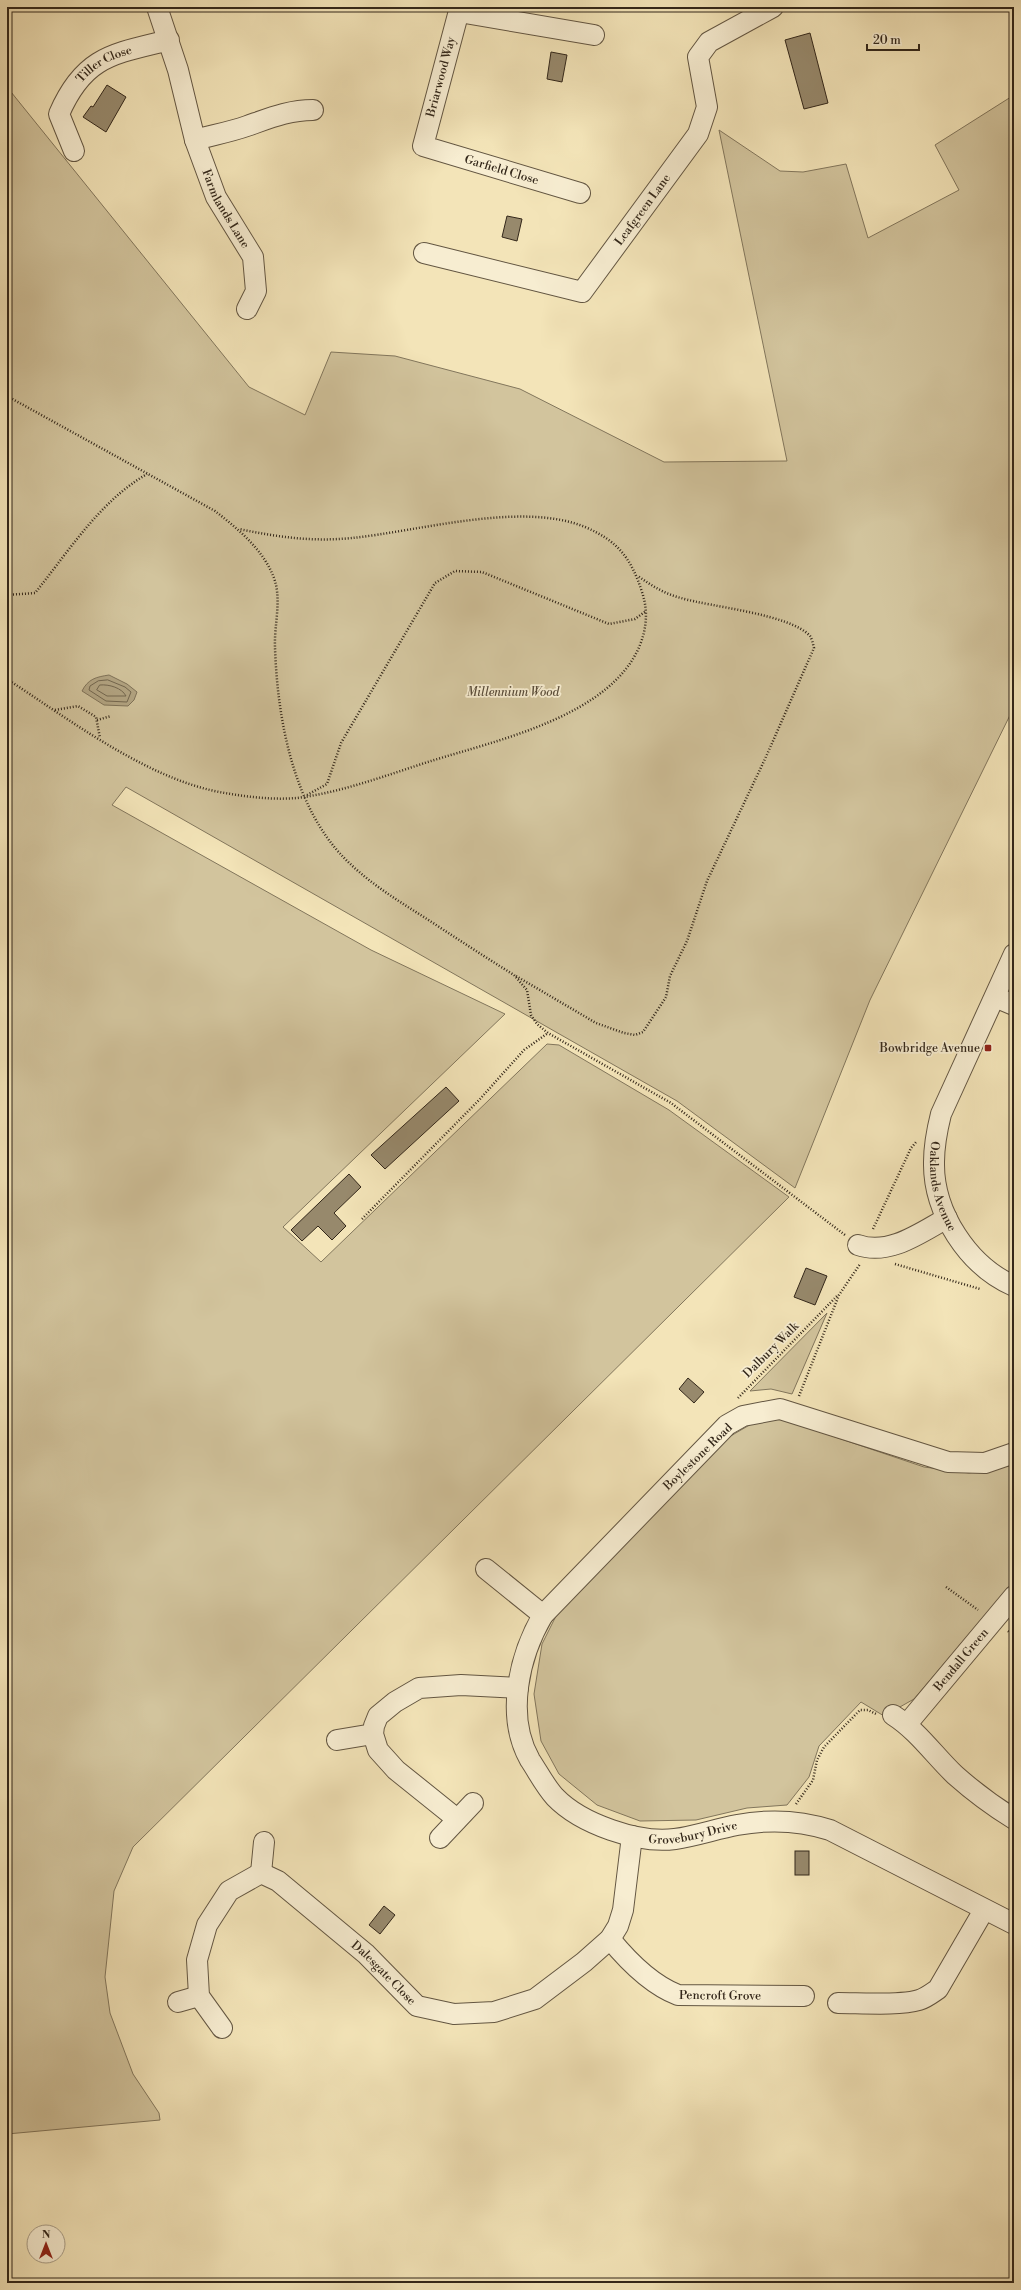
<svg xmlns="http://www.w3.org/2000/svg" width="1021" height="2290" viewBox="0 0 1021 2290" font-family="'Libre Bodoni',serif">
  <rect width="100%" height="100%" fill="#f3e4b8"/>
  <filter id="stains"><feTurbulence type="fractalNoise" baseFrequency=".005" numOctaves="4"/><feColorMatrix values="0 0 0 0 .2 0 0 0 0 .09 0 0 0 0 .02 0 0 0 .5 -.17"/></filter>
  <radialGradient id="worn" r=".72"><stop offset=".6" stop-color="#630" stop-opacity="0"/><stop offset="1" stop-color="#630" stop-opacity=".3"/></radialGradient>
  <g fill="#d2c49d" stroke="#82765c">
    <polygon points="7,87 249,387 305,415 331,352 395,356 520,389 664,462 787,461 719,130 780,171 803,172 846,164 868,238 959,190 935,145 1014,95 1014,707 870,1000 795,1188 677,1101 126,787 112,805 371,950 505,1014 283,1227 321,1262 547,1044 559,1045 669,1110 789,1197 133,1847 114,1891 105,1977 110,2013 133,2074 159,2113 160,2120 7,2134"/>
    <polygon points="827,1313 792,1394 771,1389 750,1391"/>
    <polygon points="779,1418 924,1467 969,1473 1014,1465 1014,1581 914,1699 884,1716 861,1702 819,1746 809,1777 787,1805 747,1808 696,1820 640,1821 597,1805 559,1774 541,1741 534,1694 542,1644 556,1616 722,1441 753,1423"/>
  </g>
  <path fill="#b2a482" stroke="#7f7258" d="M109,675l18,9 10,8 -3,8 -6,6 -24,-1 -22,-14c6,-12 14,-14 27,-16z"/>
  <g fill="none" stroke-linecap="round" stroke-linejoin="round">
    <g stroke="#72664e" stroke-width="1">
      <polygon points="108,680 125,687 131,692 127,702 106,701 89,690 90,686 98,681"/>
      <path d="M100,685c9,-1 22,3 26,11h-19l-10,-6z"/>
    </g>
  </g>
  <g fill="#97896c" stroke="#33271a">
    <polygon points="810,33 828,103 804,109 785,40"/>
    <polygon points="551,52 567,55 562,82 547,79"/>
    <polygon points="107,85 126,97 106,132 83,117 91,106 93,107"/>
    <polygon points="507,216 522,219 517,241 502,237"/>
    <polygon points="446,1087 459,1101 385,1169 371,1155"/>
    <polygon points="349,1174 361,1187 334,1213 346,1226 332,1240 318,1226 302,1241 291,1230"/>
    <polygon points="806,1268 827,1276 815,1305 794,1297"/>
    <polygon points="688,1378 704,1392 694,1403 679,1389"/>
    <rect x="795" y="1851" width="14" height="24"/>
    <polygon points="384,1906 395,1915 380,1934 369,1925"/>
  </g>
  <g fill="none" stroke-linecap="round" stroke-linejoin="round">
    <g stroke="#635642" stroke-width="22">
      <g id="minor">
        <path id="s1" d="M157,7l21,63 17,70 21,57 37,60 3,34 -9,18"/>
        <path id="s2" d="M460,7l-37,139 157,47"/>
        <polyline points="459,12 594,35"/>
        <path d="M195,140c18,-5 35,-8 52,-14 23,-8 42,-16 66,-16"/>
        <path id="s3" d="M74,151l-15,-37c25,-58 54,-60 110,-74"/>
        <path id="s4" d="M424,253l158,39 116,-158 9,-27 -9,-50 11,-15 64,-35"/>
        <path id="s5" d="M1014,954l-73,160c-4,16 -7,31 -7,48 -1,50 34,104 80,124"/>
        <polyline points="995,997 1014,1005"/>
        <path d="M858,1245c31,11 62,-12 89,-27"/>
        <path id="s6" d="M1014,1453l-29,10 -37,-1 -168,-53 -37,7 -16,9 -184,190c-24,41 -38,101 -13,145 8,12 15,26 25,37 26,27 84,47 120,42 21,-3 41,-10 62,-14 32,-6 62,-5 93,5l184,94"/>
        <polyline points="486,1569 543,1615"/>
        <path d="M893,1715c25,16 41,40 62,60 18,16 38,31 59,44"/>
        <path id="s7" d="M907,1724l107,-128"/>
        <polyline points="337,1740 373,1734"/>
        <polyline points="457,1819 396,1770 378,1750 373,1734 374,1726 378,1716 395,1702 419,1688 461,1685 518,1688"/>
        <polyline points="440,1838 473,1803"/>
        <polyline points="261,1873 264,1842"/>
        <path id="s8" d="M610,1939c18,22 42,46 68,56l126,1"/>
        <polyline points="178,2002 199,1996"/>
        <path d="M838,2003c22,0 61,3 81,-3 7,-2 13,-7 19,-11l46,-79"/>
        <path id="s9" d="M222,2028l-23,-32 -2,-36 10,-35 22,-34 32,-18 17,8 88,73 51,52 37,8 40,-2 41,-13 49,-37 26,-23 8,-13 5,-16 9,-74"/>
      </g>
    </g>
    <g stroke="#33271a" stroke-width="2.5" stroke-dasharray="1 2" stroke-linecap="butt">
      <path d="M7,396l208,115c23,18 48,38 59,67 8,22 0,47 1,69 2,62 14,134 49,186 25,38 65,62 103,86 29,19 58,38 87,56l13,15 4,25 6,9 11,9 123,70 174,132"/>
      <path d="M7,595l28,-2c34,-42 65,-92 112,-119"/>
      <path d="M7,679c63,41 143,102 218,114 23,4 48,7 72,5 46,-6 90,-23 134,-37 67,-21 180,-45 209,-116 7,-18 8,-35 2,-53 -11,-34 -24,-51 -57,-65 -63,-26 -165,4 -233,11 -39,4 -75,-1 -113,-9"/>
      <polyline points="55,710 78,706 96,717 100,738"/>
      <polyline points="97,720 111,716"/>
      <polyline points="307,795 327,784 341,743 435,583 455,571 482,572 609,624 635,619 646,611"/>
      <path d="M516,976l80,47 28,10 11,2 8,-3 23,-35 4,-21 17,-35 20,-60 58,-122 49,-111c-1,-4 -2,-9 -4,-12 -20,-22 -99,-29 -129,-38 -16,-4 -29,-12 -43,-22"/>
      <polyline points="362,1219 480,1099 524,1050 548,1033"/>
      <polyline points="873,1229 911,1148 917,1141"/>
      <polyline points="895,1264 980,1289"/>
      <polyline points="799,1396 839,1295 860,1264"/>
      <polyline points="738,1398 837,1296"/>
      <polyline points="946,1587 978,1610"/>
      <polyline points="1008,1631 1014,1636"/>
      <polyline points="796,1804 813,1780 817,1760 824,1747 860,1710 868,1710 876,1714"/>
    </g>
    <use href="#minor" stroke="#f7edd1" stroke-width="20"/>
  </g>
  <rect fill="#8f2418" stroke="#f7edd1" stroke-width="1.5" x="984" y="1044" width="8" height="8" rx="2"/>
  <g text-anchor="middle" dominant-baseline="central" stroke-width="3.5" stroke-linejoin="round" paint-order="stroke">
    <g font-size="12" fill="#33271a" stroke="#f7edd1">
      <text stroke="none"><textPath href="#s3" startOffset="110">Tiller Close</textPath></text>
      <text transform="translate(441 77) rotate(-75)">Briarwood Way</text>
      <text stroke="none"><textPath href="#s2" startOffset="226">Garfield Close</textPath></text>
      <text stroke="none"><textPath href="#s1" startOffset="214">Farmlands Lane</textPath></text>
      <text stroke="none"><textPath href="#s4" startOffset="265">Leafgreen Lane</textPath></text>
      <text stroke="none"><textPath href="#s5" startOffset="250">Oaklands Avenue</textPath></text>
      <text transform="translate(771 1350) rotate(-45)">Dalbury Walk</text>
      <text transform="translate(698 1457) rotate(-44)">Boylestone Road</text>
      <text stroke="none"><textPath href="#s7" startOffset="84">Bendall Green</textPath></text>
      <text stroke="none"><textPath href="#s6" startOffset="910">Grovebury Drive</textPath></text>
      <text stroke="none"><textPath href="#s9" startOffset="348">Dalesgate Close</textPath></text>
      <text stroke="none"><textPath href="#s8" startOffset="131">Pencroft Grove</textPath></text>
    </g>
    <g font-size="12" font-style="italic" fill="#5b4e3b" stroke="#f7edd1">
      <text x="513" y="692">Millennium Wood</text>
    </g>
    <g font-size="12" fill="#33271a" stroke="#f7edd1" text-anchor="end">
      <text x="980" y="1048">Bowbridge Avenue</text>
    </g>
  </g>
  <rect width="1021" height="2290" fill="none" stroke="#f3e4b8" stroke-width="24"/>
  <rect x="8" y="8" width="1005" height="2274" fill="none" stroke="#33271a" stroke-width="2"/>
  <rect x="12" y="12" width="997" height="2266" fill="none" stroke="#33271a"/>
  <g transform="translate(46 2244)"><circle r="19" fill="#f7edd1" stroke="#a99e88"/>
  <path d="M0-3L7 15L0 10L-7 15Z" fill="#8f2418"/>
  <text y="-6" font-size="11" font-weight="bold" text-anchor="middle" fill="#33271a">N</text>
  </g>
  <path d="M867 44v6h52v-6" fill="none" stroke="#33271a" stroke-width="2"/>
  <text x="873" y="44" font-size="12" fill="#33271a" stroke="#f7edd1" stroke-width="3" paint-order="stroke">20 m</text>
  <rect width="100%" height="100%" filter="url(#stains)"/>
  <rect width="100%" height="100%" fill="url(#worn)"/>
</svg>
